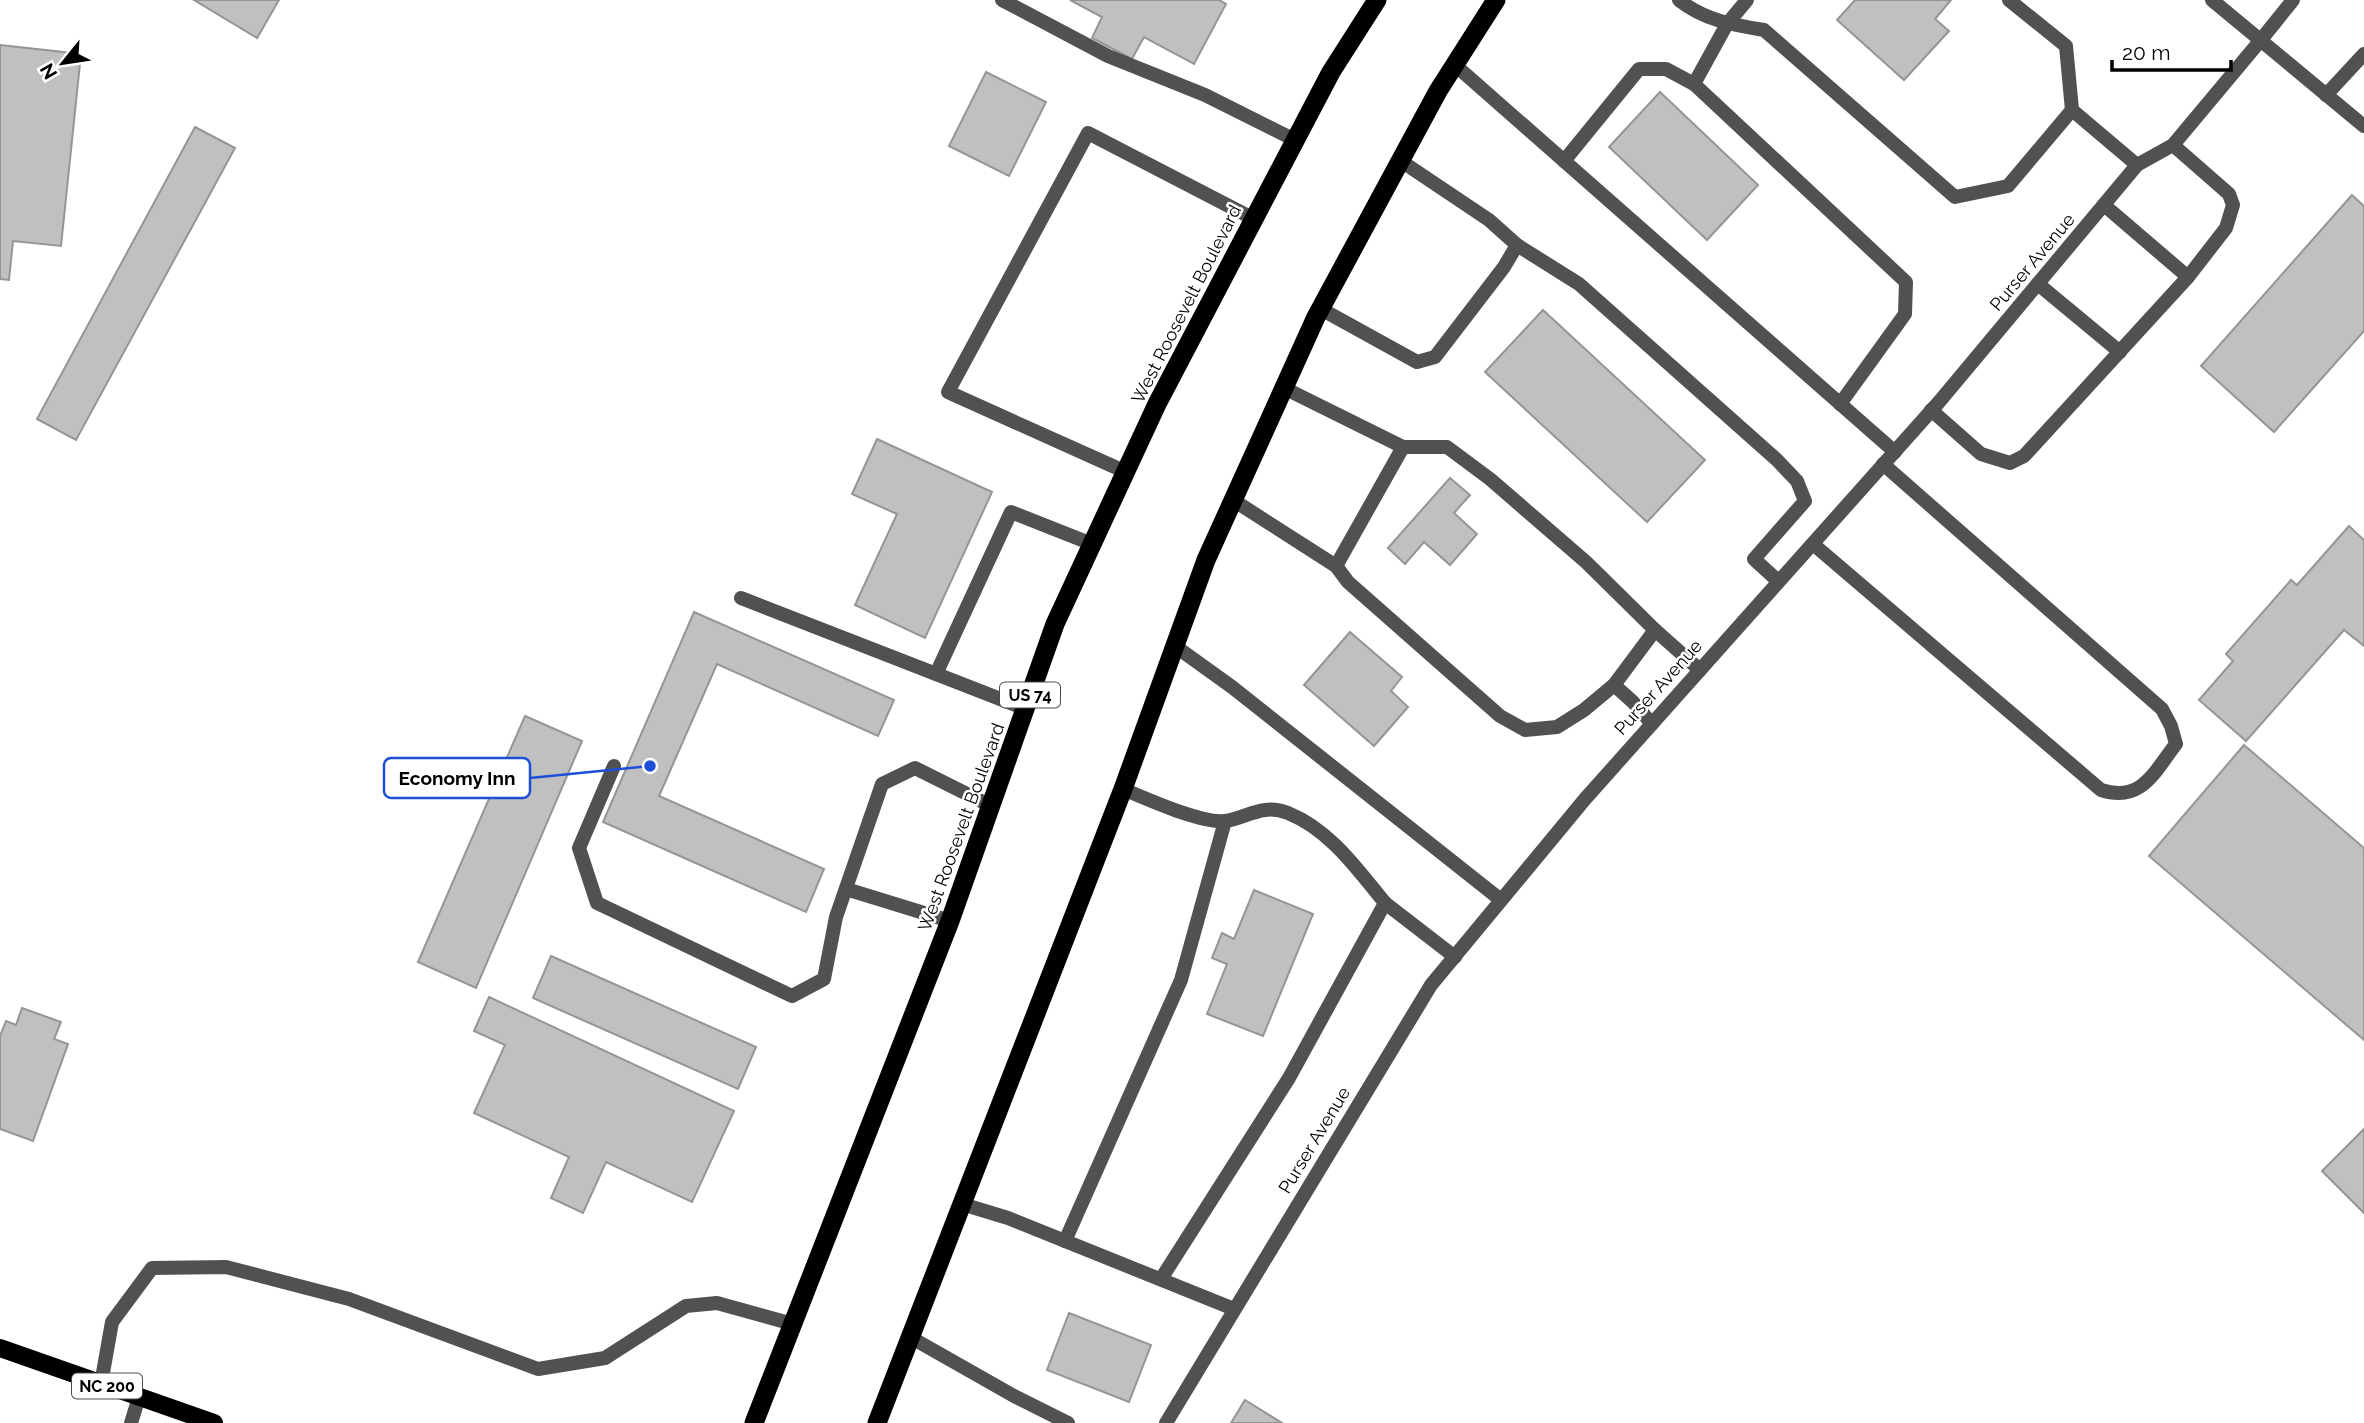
<svg xmlns="http://www.w3.org/2000/svg" width="2364" height="1423" viewBox="0 0 2364 1423" font-family="Raleway,sans-serif">
  <rect width="100%" height="100%" fill="#fff"/>
  <g fill="#c0c0c0" stroke="#959595" stroke-width="2">
    <polygon points="194,0 279,0 257,38"/>
    <polygon points="1070,0 1219,0 1226,4 1194,64 1144,37 1132,59 1092,38 1102,17"/>
    <polygon points="1855,0 1951,0 1935,19 1949,31 1904,80 1837,20"/>
    <polygon points="0,45 81,54 61,246 13,241 9,280 0,279"/>
    <polygon points="986,72 1046,102 1009,176 949,146"/>
    <polygon points="1660,92 1758,185 1707,240 1609,147"/>
    <polygon points="195,127 235,148 76,440 37,419"/>
    <polygon points="2352,195 2364,206 2364,331 2274,432 2201,366"/>
    <polygon points="1543,310 1705,460 1647,522 1485,372"/>
    <polygon points="877,439 992,492 925,638 855,605 897,514 852,494"/>
    <polygon points="1450,478 1470,495 1454,513 1477,534 1450,565 1424,542 1405,564 1388,548"/>
    <polygon points="2349,526 2364,540 2364,646 2344,630 2246,741 2199,700 2233,661 2226,654 2291,580 2297,585"/>
    <polygon points="694,612 894,700 878,736 717,664 659,796 824,869 806,912 603,822"/>
    <polygon points="1350,632 1402,677 1391,691 1408,707 1374,746 1304,685"/>
    <polygon points="525,716 582,741 476,988 418,962"/>
    <polygon points="2244,745 2364,848 2364,1040 2149,856"/>
    <polygon points="1254,890 1313,914 1263,1036 1207,1014 1227,964 1212,958 1222,933 1234,939"/>
    <polygon points="551,956 756,1047 738,1089 533,998"/>
    <polygon points="489,997 734,1111 692,1202 606,1162 583,1213 551,1198 569,1157 474,1113 505,1045 474,1031"/>
    <polygon points="22,1008 61,1022 54,1039 68,1044 33,1141 0,1129 0,1036 6,1021 16,1025"/>
    <polygon points="2364,1129 2364,1213 2322,1171"/>
    <polygon points="1069,1313 1151,1345 1129,1402 1047,1370"/>
    <polygon points="1245,1400 1282,1423 1231,1423"/>
  </g>
  <g fill="none" stroke-linecap="round" stroke-linejoin="round">
    <g stroke="#515151" stroke-width="14">
      <polyline points="1002,0 1108,56 1205,95 1295,140"/>
      <path d="M1679,0c25,20 54,25 85,30l191,167 53,-11 64,-76 65,55"/>
      <polyline points="2009,0 2066,46 2072,110"/>
      <polyline points="2260,41 2293,0"/>
      <polyline points="1455,65 1895,452"/>
      <polyline points="1694,84 1727,24 1747,0"/>
      <polyline points="2326,95 2364,54"/>
      <polyline points="1401,161 1489,220 1517,245 1579,284 1777,460 1797,481 1805,501 1754,559 1778,581"/>
      <polyline points="1564,161 1639,69 1666,69 1694,84 1906,282 1905,314 1840,404"/>
      <polyline points="2104,205 2188,277"/>
      <polyline points="2038,284 2120,352"/>
      <polyline points="1321,309 1417,362 1435,357 1504,267 1517,245"/>
      <polyline points="1931,410 1981,454 2010,463 2024,456 2188,277 2226,228 2233,205 2229,194 2173,145"/>
      <polyline points="1126,472 948,392 1088,133 1254,219"/>
      <polyline points="1233,500 1336,566 1348,582 1500,716 1525,730 1557,727 1584,710 1614,685 1655,630 1586,562 1490,479 1447,447 1403,447 1284,388"/>
      <path d="M1813,544l288,246c41,13 53,-18 75,-46l-5,-18 -9,-17 -279,-245"/>
      <polyline points="1336,566 1403,447"/>
      <polyline points="741,598 1026,709"/>
      <polyline points="1655,630 1700,670"/>
      <polyline points="1175,646 1232,687 1501,900"/>
      <polyline points="936,674 1011,512 1092,544"/>
      <polyline points="1614,685 1633,702 1652,724"/>
      <polyline points="614,766 579,848 597,903 792,996 824,979 836,917 882,784 915,768 991,806"/>
      <path d="M1123,789c24,10 79,35 102,32 22,-3 37,-18 63,-8 42,17 69,56 97,90l-96,175 -128,201"/>
      <polyline points="846,889 950,921"/>
      <polyline points="1385,903 1455,957"/>
      <polyline points="962,1204 1008,1218 1234,1309"/>
      <polyline points="1065,1241 1181,980 1225,821"/>
      <polyline points="910,1337 1014,1396 1068,1423"/>
      <polyline points="101,1384 112,1322 152,1268 226,1267 349,1299 538,1369 605,1358 686,1306 717,1303 793,1324"/>
      <polyline points="131,1423 139,1397"/>
    </g>
    <polyline stroke="#515151" stroke-width="14" points="1166,1423 1431,985 1585,799 1939,402 2137,165 2173,145 2260,41"/>
    <polyline stroke="#515151" stroke-width="14" points="2212,0 2364,126"/>
    <polyline stroke="#000" stroke-width="18" points="0,1348 214,1423"/>
    <g stroke="#000" stroke-width="19">
      <polyline points="754,1423 950,921 1055,624 1157,404 1331,72 1377,0"/>
      <polyline points="877,1423 1123,789 1206,560 1316,317 1438,91 1496,0"/>
    </g>
  </g>
  <g text-anchor="middle" dominant-baseline="central" stroke-width="5" stroke-linejoin="round" paint-order="stroke">
    <g fill="#fff" stroke="#4c4c4c" stroke-width="2">
      <rect x="1000" y="682.5" width="60" height="25" rx="5"/>
      <rect x="72" y="1373.5" width="70" height="25" rx="5"/>
    </g>
    <g font-size="16" font-weight="bold" fill="#000">
      <text x="1030" y="695">US 74</text>
      <text x="107" y="1386">NC 200</text>
    </g>
    <g font-size="18" fill="#000" stroke="#fff">
      <text transform="translate(2032 262) rotate(-50)">Purser Avenue</text>
      <text transform="translate(1186 304) rotate(-63)">West Roosevelt Boulevard</text>
      <text transform="translate(1658 687) rotate(-48)">Purser Avenue</text>
      <text transform="translate(961 827) rotate(-70)">West Roosevelt Boulevard</text>
      <text transform="translate(1314 1140) rotate(-59)">Purser Avenue</text>
    </g>
  </g>
  <path fill="none" stroke="#1d4ed8" stroke-width="2.5" d="M650 766L530 778"/>
  <circle fill="#1d4ed8" stroke="#fff" stroke-width="2.5" cx="650" cy="766" r="7"/>
  <rect fill="#fff" stroke="#1d4ed8" stroke-width="2.5" x="384" y="758" width="146" height="40" rx="7"/>
  <g font-size="19" text-anchor="middle" font-weight="bold" fill="#000">
    <text x="457" y="785">Economy Inn</text>
  </g>
  <g transform="translate(63 63) rotate(240)" stroke="#ffffff" stroke-width="5" paint-order="stroke">
  <path d="M0-5L12 26L0 18L-12 26Z" fill="#000000"/>
  <text y="-10" font-size="19" font-weight="bold" text-anchor="middle" fill="#000000">N</text>
  </g>
  <path d="M2112 60v10h119v-10" fill="none" stroke="#000000" stroke-width="3.5"/>
  <text x="2122" y="60" font-size="21" fill="#000000" stroke="#ffffff" stroke-width="5" paint-order="stroke">20 m</text>
</svg>
